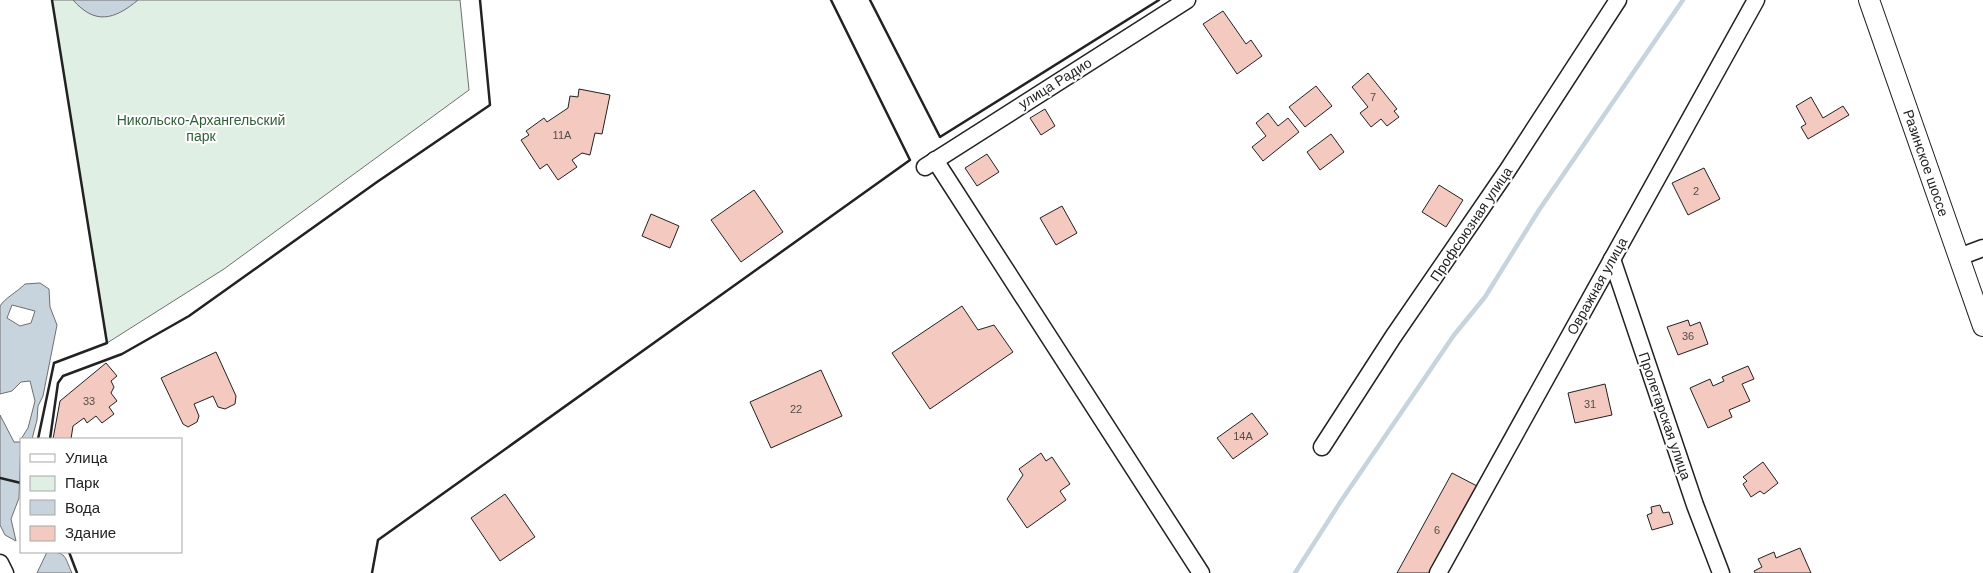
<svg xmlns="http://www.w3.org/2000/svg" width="1983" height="573" viewBox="0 0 1983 573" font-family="Helvetica,sans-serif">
  <rect width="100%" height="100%" fill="#fff"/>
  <polygon fill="#e0efe3" stroke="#6f6f6f" points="52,0 460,0 469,90 224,269 107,343"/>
  <g fill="#c7d3dd" stroke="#6f6f6f" fill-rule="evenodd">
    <path d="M73,0h65c-24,20 -43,25 -65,0z"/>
    <path d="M40,283l9,6 1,18 7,18 -14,71 -5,10 -1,14 -5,19h-11l7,-11 7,-27 -5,-20 -9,1 -9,9 -12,3v-88c5,-8 17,-14 25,-22zM12,305l23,6 -4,12 -11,3 -13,-8z"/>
    <polygon points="0,415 14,442 20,442 21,439 19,498 11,519 16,541 5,535 0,525"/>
    <path d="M47,552c20,0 17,4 25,21h-35z"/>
  </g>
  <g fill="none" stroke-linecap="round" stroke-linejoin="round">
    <polyline stroke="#c7d3dd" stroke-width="4.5" points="1295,573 1341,501 1454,335 1485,297 1539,210 1683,0"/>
  </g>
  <g fill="#f3c9c0" stroke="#222">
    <polygon points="1223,11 1246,44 1251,40 1262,56 1237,74 1203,24"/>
    <polygon points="1368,73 1397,109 1394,111 1399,117 1387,126 1381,119 1371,127 1360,113 1368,107 1352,87"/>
    <polygon points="1316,86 1332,106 1305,127 1289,107"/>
    <polygon points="579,89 610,95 602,134 595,133 590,155 582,153 572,160 577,167 558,180 547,164 540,169 521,140 529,135 526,131 544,118 547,122 568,108 570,96 578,97"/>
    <polygon points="1811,97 1823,118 1843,106 1849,115 1808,139 1801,127 1806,124 1796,106"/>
    <polygon points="1045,109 1055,126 1041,135 1030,118"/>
    <polygon points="1268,113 1278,126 1288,118 1299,132 1263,161 1252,147 1266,136 1256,123"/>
    <polygon points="1331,134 1344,152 1320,170 1307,152"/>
    <polygon points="987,154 999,172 977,186 965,168"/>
    <polygon points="1704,168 1720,199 1688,215 1672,183"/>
    <polygon points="1439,185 1463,200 1446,227 1422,212"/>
    <polygon points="754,190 783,232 741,262 711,220"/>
    <polygon points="1062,206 1077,233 1056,245 1040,218"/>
    <polygon points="651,214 679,226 670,248 642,236"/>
    <polygon points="962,306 978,330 994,325 1013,352 930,409 892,353"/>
    <polygon points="1688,320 1690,326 1700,322 1708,344 1678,355 1667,327"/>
    <polygon points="216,352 236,396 235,404 225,409 218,407 213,396 194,404 199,416 197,422 188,427 183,424 161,378"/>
    <polygon points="106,363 117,376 111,381 114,387 111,393 117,401 109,407 114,414 102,423 96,416 87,423 84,418 73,426 71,439 53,439 60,401"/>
    <polygon points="1748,366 1754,379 1742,384 1750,401 1729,410 1732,417 1708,428 1690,388 1710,379 1713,386 1724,381 1722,377"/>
    <polygon points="821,370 842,416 771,448 750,402"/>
    <polygon points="1605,384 1612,415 1575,423 1568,393"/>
    <polygon points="1252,413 1268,434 1233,459 1217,438"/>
    <polygon points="1041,453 1046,461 1052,457 1070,484 1060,491 1066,500 1027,528 1007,499 1023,475 1019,469"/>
    <polygon points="1763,462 1778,483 1764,494 1760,491 1751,497 1743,484 1747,481 1743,477"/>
    <polygon points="1452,473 1477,486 1430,573 1397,573"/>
    <polygon points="505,494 535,537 500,561 471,518"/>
    <polygon points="1660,505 1663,513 1669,512 1673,524 1652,530 1647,515 1652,513 1651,507"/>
    <polygon points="1800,548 1811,573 1755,573 1754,571 1762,567 1758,559 1774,552 1776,558"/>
  </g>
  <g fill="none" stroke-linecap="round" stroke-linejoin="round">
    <g stroke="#222" stroke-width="19">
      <g id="minor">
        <polyline points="935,160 1201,573"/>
        <polyline points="925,167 1187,0"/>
        <polyline points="1959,257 1983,248"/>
        <polyline points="1612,259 1695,505 1721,573"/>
        <polyline points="1322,447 1393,337 1507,171 1618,0"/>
        <polyline points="0,563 5,573"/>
        <polyline points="1438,573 1756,0"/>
      </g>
    </g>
    <g stroke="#222" stroke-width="22">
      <polyline id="major" points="1869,0 1983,326"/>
    </g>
    <use href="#minor" stroke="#fff" stroke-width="16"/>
    <use href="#major" stroke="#fff" stroke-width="20"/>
    <g stroke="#222" stroke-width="2.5">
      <polyline points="870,0 940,137 1159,0"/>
      <polyline points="38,439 54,363 107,343 52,0"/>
      <polyline points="50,439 58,383 63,376 122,354 189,316 377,182 490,105 480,0"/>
      <polyline points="0,478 21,483"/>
      <polyline points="69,552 77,573"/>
      <polyline points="372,573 378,540 910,160 831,0"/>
    </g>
  </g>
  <g text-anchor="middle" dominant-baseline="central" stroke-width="4" stroke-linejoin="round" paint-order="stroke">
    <g font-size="11" fill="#564c4a">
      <text x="1373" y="97">7</text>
      <text x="562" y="135">11А</text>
      <text x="1696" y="191">2</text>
      <text x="1688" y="336">36</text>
      <text x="89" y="401">33</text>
      <text x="1590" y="404">31</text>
      <text x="796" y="409">22</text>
      <text x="1243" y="436">14А</text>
      <text x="1437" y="530">6</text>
    </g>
    <g font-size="14" fill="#222" stroke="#fff">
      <text transform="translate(1055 83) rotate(-32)">улица Радио</text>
      <text transform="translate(1926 163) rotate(71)">Разинское шоссе</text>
      <text transform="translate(1471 224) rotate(-56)">Профсоюзная улица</text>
      <text transform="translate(1597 286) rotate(-61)">Овражная улица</text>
      <text transform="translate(1665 416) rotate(71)">Пролетарская улица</text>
    </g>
    <g font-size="14" fill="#2f5e38" stroke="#fff">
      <text x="201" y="120">Никольско-Архангельский<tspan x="201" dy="16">парк</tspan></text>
    </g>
  </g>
  <rect x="20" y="438" width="162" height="115" fill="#ffffff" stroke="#a7a7a7"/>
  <rect x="30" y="454" width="25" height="8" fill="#ffffff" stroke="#a7a7a7"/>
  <text x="65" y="463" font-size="15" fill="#222222">Улица</text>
  <rect x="30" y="476" width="25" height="15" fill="#e0efe3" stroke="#a7a7a7"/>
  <text x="65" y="488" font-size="15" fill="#222222">Парк</text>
  <rect x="30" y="500" width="25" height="15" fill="#c7d3dd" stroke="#a7a7a7"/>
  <text x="65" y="513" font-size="15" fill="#222222">Вода</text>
  <rect x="30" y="526" width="25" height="15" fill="#f3c9c0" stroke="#a7a7a7"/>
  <text x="65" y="538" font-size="15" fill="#222222">Здание</text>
</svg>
